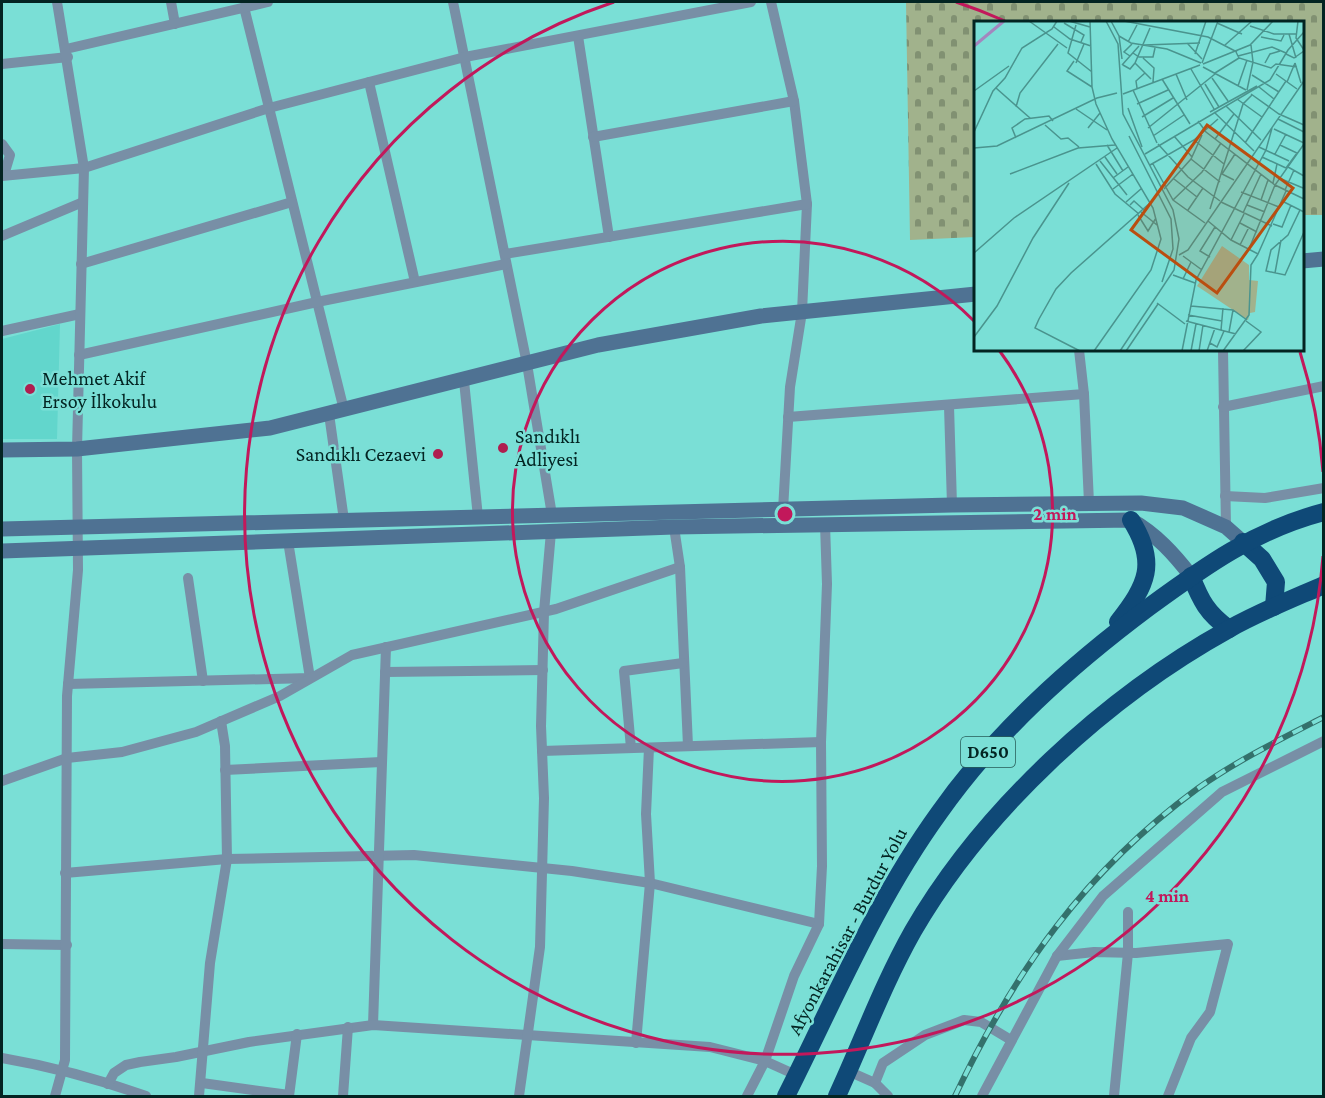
<svg xmlns="http://www.w3.org/2000/svg" width="1325" height="1098" viewBox="0 0 1325 1098" font-family="'Crimson Pro',serif">
  <defs>
    <pattern id="cemetery-stones" width="16" height="16" patternUnits="userSpaceOnUse" patternTransform="scale(1.5)"><rect width="16" height="16" fill="#a1b28c"/><path d="M2 7V4a2 2 0 0 1 4 0v3zM10 15v-3a2 2 0 0 1 4 0v3z" fill="#819172"/></pattern>
  </defs>
  <rect width="100%" height="100%" fill="#7adfd6"/>
  <polygon fill="#62d6cc" points="60,324 57,439 2,439 2,339"/>
  <polygon fill="url(#cemetery-stones)" points="906,2 1323,2 1323,215 1303,215 1302,22 976,22 975,237 910,240"/>
  <g fill="none" stroke-linecap="round" stroke-linejoin="round">
    <g stroke="#788fa6" stroke-width="10">
      <polyline points="171,2 175,24"/>
      <polyline points="453,2 527,364 552,515"/>
      <polyline points="771,2 794,101 807,204 802,312 790,387 783,510"/>
      <polyline points="244,7 344,410"/>
      <polyline points="578,36 609,237"/>
      <polyline points="66,49 268,2"/>
      <polyline points="2,64 68,57"/>
      <polyline points="369,82 415,282"/>
      <polyline points="593,137 794,101"/>
      <polyline points="2,144 10,155 4,175"/>
      <polyline points="2,176 84,168 269,108 465,57 751,2"/>
      <polyline points="2,236 83,202"/>
      <polyline points="505,254 807,204"/>
      <polyline points="81,264 292,202"/>
      <polyline points="2,331 80,314"/>
      <polyline points="1223,350 1226,527"/>
      <polyline points="79,355 317,302 506,264"/>
      <polyline points="464,381 478,517"/>
      <polyline points="1084,394 1089,503"/>
      <polyline points="949,406 952,505"/>
      <polyline points="1223,407 1324,386"/>
      <polyline points="329,414 344,520"/>
      <polyline points="788,417 1084,394 1079,350"/>
      <polyline points="1225,496 1265,498 1324,488"/>
      <polyline points="674,527 680,567 688,746"/>
      <polyline points="188,578 203,681"/>
      <polyline points="385,672 543,670"/>
      <polyline points="68,684 310,678 288,541"/>
      <polyline points="631,748 624,671 683,663"/>
      <polyline points="542,751 821,742"/>
      <polyline points="225,770 381,762"/>
      <polyline points="2,781 67,758 122,752 196,732 280,696 352,655 556,609 680,567"/>
      <polyline points="65,873 227,859 414,855 572,871 650,883 819,924"/>
      <polyline points="2,944 67,945"/>
      <polyline points="1057,956 1094,952 1136,953 1228,944 1210,1012 1191,1038 1168,1096"/>
      <polyline points="373,1025 386,647"/>
      <polyline points="636,1043 650,883 646,814 649,748"/>
      <path d="M2,1058c47,8 99,22 144,38"/>
      <polyline points="848,1071 875,1083 888,1096"/>
      <polyline points="202,1083 289,1095"/>
      <polyline points="875,1083 883,1063 925,1035 964,1020 981,1022 1011,1040"/>
      <polyline points="108,1084 114,1073 126,1065 140,1062 176,1057 249,1042 373,1025 710,1047 765,1061 796,1075"/>
      <polyline points="55,1096 65,1060 67,696 78,570 77,449 84,168 57,2"/>
      <polyline points="199,1096 210,963 227,859 225,746 221,721"/>
      <polyline points="289,1096 297,1034"/>
      <polyline points="343,1096 348,1027"/>
      <polyline points="519,1096 540,947 544,798 541,726 544,612 551,532"/>
      <polyline points="747,1096 765,1061 794,976 819,924 822,866 821,742 827,584 825,524"/>
      <polyline points="982,1096 1057,956 1103,896 1222,792 1324,741"/>
      <polyline points="1114,1096 1128,953 1128,912"/>
    </g>
    <g stroke="#4f7293" stroke-width="15">
      <polyline points="1302,261 1324,259"/>
      <polyline points="2,450 77,449 270,428 598,345 761,316 976,294"/>
      <polyline points="2,529 952,505 1141,503 1183,508 1226,527 1243,542"/>
      <path d="M2,551l672,-24 457,-7c25,14 43,34 60,56"/>
    </g>
    <g stroke="#0f4977" stroke-width="18">
      <polyline points="1243,542 1262,559 1276,582 1274,607"/>
      <path d="M1191,576c10,25 16,37 38,53"/>
      <path d="M1118,622c29,-37 40,-59 13,-102"/>
      <path d="M786,1096c48,-95 90,-196 153,-283 57,-81 131,-147 210,-206 56,-41 106,-77 175,-95"/>
      <path d="M837,1096c25,-54 46,-112 76,-165 70,-121 193,-234 316,-302 30,-17 63,-30 95,-44"/>
    </g>
    <g stroke="#34716c" stroke-width="6">
      <path id="rail" d="M955,1096c59,-124 130,-225 242,-307 39,-28 84,-50 127,-72"/>
    </g>
    <use href="#rail" stroke="#7adfd6" stroke-width="4" stroke-dasharray="11" stroke-linecap="butt"/>
  </g>
  <g fill="none" stroke="#c2185b" stroke-width="3">
    <path d="M999 350A270 270 0 1 1 974 321"/>
    <path d="M1323 556A540 540 0 1 1 614 2M956 2A540 540 0 0 1 1005 21M1300 352A540 540 0 0 1 1323 472"/>
  </g>
  <g fill="#af1e4f" stroke="#7adfd6" stroke-width="2">
    <circle cx="30" cy="389" r="6"/>
    <circle cx="503" cy="448" r="6"/>
    <circle cx="438" cy="454" r="6"/>
  </g>
  <g text-anchor="middle" dominant-baseline="central" stroke-width="5" stroke-linejoin="round" paint-order="stroke">
    <rect fill="#7adfd6" stroke="#275c58" stroke-width="1.5" x="961" y="737" width="54" height="30" rx="4.5"/>
    <g font-size="18" font-weight="bold" fill="#032422">
      <text x="988" y="752">D650</text>
    </g>
    <g font-size="20" fill="#032422" stroke="#7adfd6" text-anchor="start">
      <text x="42" y="378">Mehmet Akif<tspan x="42" dy="23">Ersoy İlkokulu</tspan></text>
      <text x="515" y="436">Sandıklı<tspan x="515" dy="23">Adliyesi</tspan></text>
      <text x="426" y="454" text-anchor="end">Sandıklı Cezaevi</text>
    </g>
    <g font-size="20" fill="#032422" stroke="#7adfd6">
      <text transform="translate(847 931) rotate(-62)">Afyonkarahisar - Burdur Yolu</text>
    </g>
  </g>
  <g transform="translate(974 21)">
    <rect width="330" height="330" fill="#7adfd6"/>
    <path d="M248,225l27,19v15l9,1 -3,31 -5,1 -2,7 -51,-34z" fill="#a1b28c"/>
    <path fill="none" stroke="#a386be" stroke-width="3" d="M0,25l30,-25"/>
    <path fill="none" stroke="#4a948e" stroke-width="1.5" d="M55,0l38,27M95,0l21,6M116,0l2,66 4,17 16,35 41,69 8,31 -10,31 -57,81M132,0l12,23 5,70 50,96 6,29 -5,31 -54,81M137,0l8,15 3,23M150,0l84,16 29,15M324,0l-2,17 8,12M90,2l20,12 -3,7M243,2l25,11M102,4l-8,28 24,19M276,5l24,8h22M80,6l16,12 21,7M315,13l7,24M145,15l12,7 36,6 34,14M287,16l20,4 3,-6M154,21l9,-17M213,22l15,16M170,24l56,-2M251,24l27,-24M262,31l3,6 32,10 5,-4 21,3M159,32l6,4h14l2,-9M221,33l11,-33M312,33l8,4 10,-7M156,35l-6,-4 8,-8M264,35l34,-9 14,6M169,37l11,10 -1,14M100,40l-7,10 25,16M102,42l8,-19M161,42l16,16M228,42l16,-42M291,42l5,-9 10,-3M321,42l6,20M229,43l47,-19 23,-24M148,44l17,-19M149,44l7,4 5,-6 15,-35M229,46l43,23M217,48l23,40M241,52l24,-15M202,53l11,26M302,53l21,15M278,54l27,17M238,57l16,23M188,58l28,45M313,61l8,-19M231,63l14,23M264,65l9,-26M285,66l15,12M22,67l34,30M163,67l-1,-7 9,-8M159,69l24,53M273,69l6,-28 -2,-17M0,70l35,-25M149,73l77,-29M277,73l28,20 25,11M263,78l25,18M163,83l31,-14M252,85l35,34M42,86l4,-14 38,-49M154,87l14,39M102,88l31,21M236,91l47,-26M240,91l40,39M168,96l31,-19M304,98l26,13M224,100l8,11 69,53 29,14M71,104l16,14 7,-1 11,9M114,107l12,-15M174,107l67,-54M300,108l30,14M0,111l19,-41 12,-13 17,-30 30,-19 5,-8M155,115l42,83 2,30 -11,33M179,115l31,-21M200,115l18,21M42,117l-4,-10 13,-9 24,-3 4,5M241,118l19,-25M220,119l30,24M271,122l41,-62M184,123l30,33 32,24M133,124l16,26M285,126l30,14M0,127l23,-2 100,-48 20,-5M171,133l125,-74 18,-30 16,-18M301,133l11,-20M131,136l12,17M288,136l24,11 11,-15 -17,-8M217,138l29,23M126,140l27,34M122,143l19,30 24,20M179,143l20,36 32,23M176,144l44,-25 24,-21M314,146l16,9M36,153l68,-26 37,-3M139,157l15,-11M305,157l24,10M200,158l23,18M260,159l-12,-6 13,-20M299,162l4,-19M139,168l20,-15M190,168l27,-30 11,-24M311,169l9,-20M267,171l38,15M199,179l29,-28 19,-29M287,179l7,-20M308,180l22,11M152,181l16,-14M247,181l51,24M156,184l4,-4 10,9M273,184l18,7M236,188l33,-105 9,-9M214,189l15,-22M326,189l-12,25 -17,15 -5,21 19,4 19,-43M167,191l16,13M269,192l18,-39M164,194l10,16 8,-13M234,200l23,19 27,14 28,-63M266,202l17,9M299,203l9,3 9,-22M257,219l13,-26M266,224l9,-18M275,228l26,-64 29,-41M0,232l40,-35 103,-70M205,234l9,-5 116,-169M209,235l19,14M236,236l-10,-6 15,-24M301,252l6,-33M199,254l22,8M209,258l8,-17M183,282l28,21M217,285l42,4 14,10M214,294l34,6M212,300l50,13M247,309l2,-22M255,311l4,-22M0,316l23,-31 36,-68 36,-55M236,322l7,4 7,-16M106,330l-45,-23 4,-9 17,-30 15,-16 79,-70M152,330l32,-47M208,330l14,-71 70,-130 6,-22M217,330l5,-27M225,330l4,-26M233,330l8,-23M249,330l26,-36 2,-50 7,-11M269,330l18,-19 -15,-11"/>
    <path fill="#ba4e10" fill-opacity="0.15" stroke="#ba4e10" stroke-width="3" d="M233,104l86,63 -76,105 -86,-63z"/>
    <rect width="330" height="330" fill="none" stroke="#032422" stroke-width="3"/>
  </g>
  <circle cx="785" cy="514" r="9" fill="#c2185b" stroke="#7adfd6" stroke-width="3"/>
  <g font-size="18" text-anchor="middle" font-weight="bold" fill="#c2185b" stroke="#7adfd6" stroke-width="5" stroke-linejoin="round" paint-order="stroke">
    <text x="1055" y="520">2 min</text>
    <text x="1167" y="902">4 min</text>
  </g>
  <rect width="1325" height="1098" fill="none" stroke="#032422" stroke-width="6"/>
</svg>
